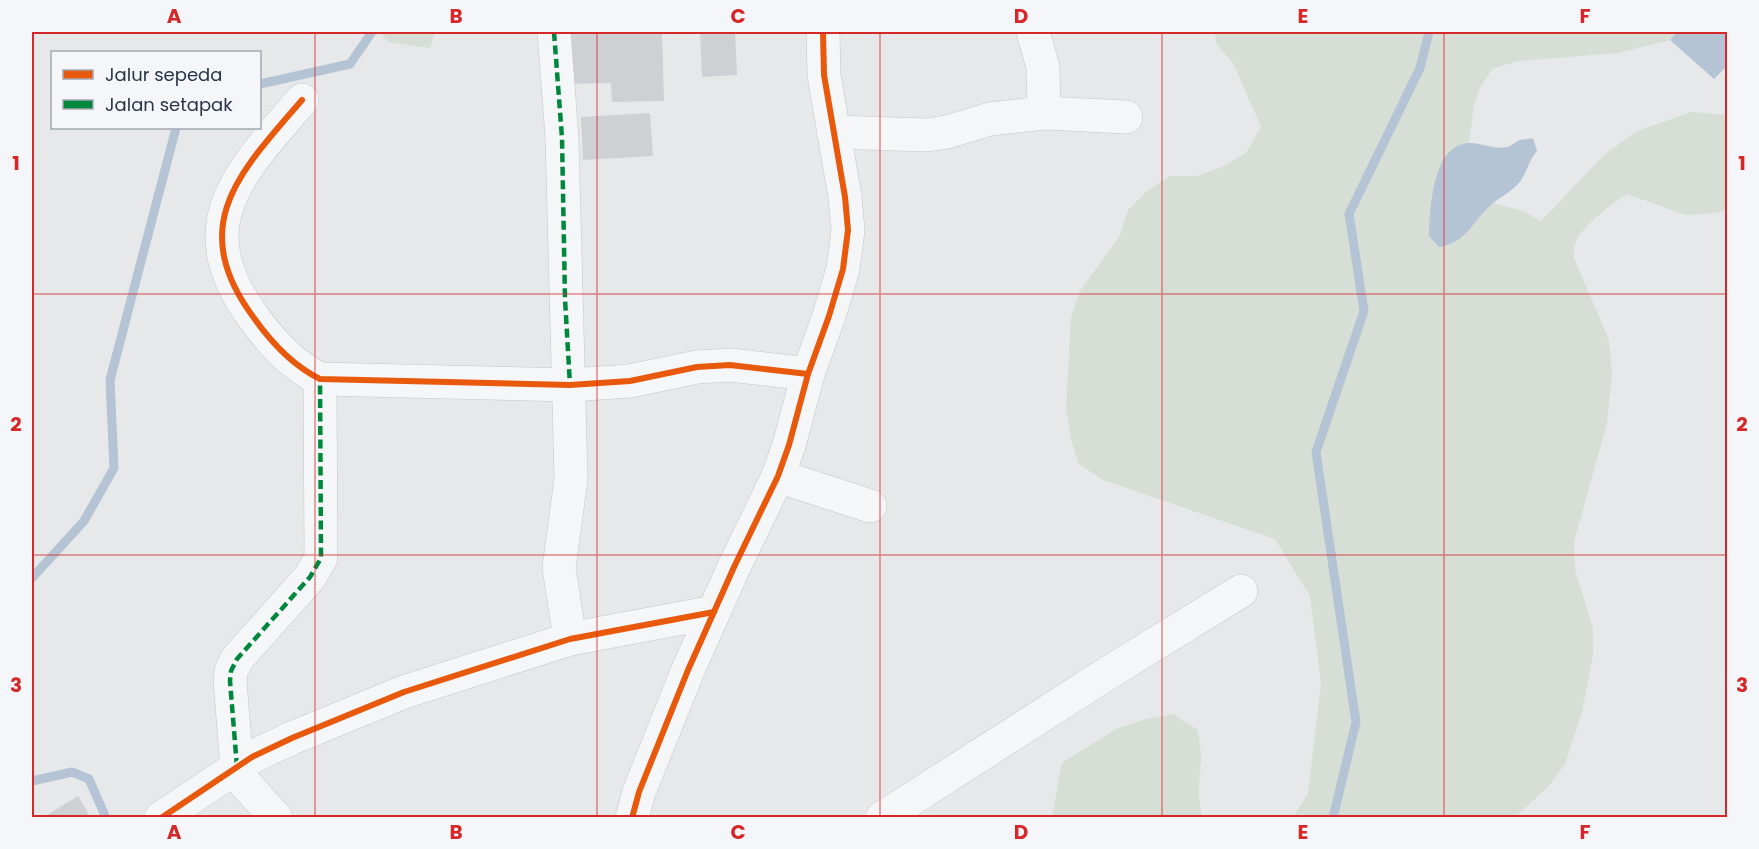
<svg xmlns="http://www.w3.org/2000/svg" width="1759" height="849" viewBox="0 0 1759 849" font-family="Poppins,sans-serif">
  <rect width="100%" height="100%" fill="#e6e8ea"/>
  <g fill="#d6ded6">
    <polygon points="380,32 435,32 430,48 388,42"/>
    <path d="M1215,32h462l-7,8 -52,13 -101,8 -25,8 -12,19 -6,17 -5,38 -13,5 27,64 10,-9 30,8 18,10 63,-66 33,-24 55,-19 35,3v95l-12,3 -29,2 -59,-21c-14,9 -48,34 -52,50 -2,3 -1,10 -1,14l35,82 3,34 -5,49 -33,119 1,28 18,58v27l-11,57 -17,52 -17,23 -33,30h-222l15,-23 13,-111 -11,-87 -35,-57 -172,-59 -25,-17 -7,-25 -5,-29 5,-91 9,-27 39,-54 9,-27 20,-20 23,-14h26l25,-9 24,-14 15,-26 -27,-62 -18,-22z"/>
    <path d="M1173,714l25,16c1,9 3,19 3,29 -1,19 -5,41 2,58h-151l10,-54 54,-34 30,-10z"/>
  </g>
  <g fill="#b4c4d5">
    <polygon points="1677,32 1727,32 1727,66 1714,79 1670,40"/>
    <path d="M1533,138l4,13c-9,10 -10,23 -19,33 -7,8 -18,13 -26,20 -20,17 -25,39 -53,43l-10,-11c1,-26 3,-93 41,-93 13,0 24,7 37,4 5,-1 8,-5 13,-7 4,-1 9,-1 13,-2z"/>
  </g>
  <g fill="none" stroke-linecap="round" stroke-linejoin="round">
    <g stroke="#b4c4d5" stroke-width="9">
      <polyline points="260,84 350,64 372,32"/>
      <polyline points="32,578 84,521 114,468 110,380 176,128"/>
      <polyline points="32,781 72,772 89,779 106,818"/>
      <polyline points="1333,818 1356,722 1316,452 1364,311 1349,214 1420,68 1429,32"/>
    </g>
  </g>
  <g fill="#ced0d3">
    <polygon points="565,32 662,32 664,101 612,102 611,83 566,84"/>
    <polygon points="700,32 735,32 737,75 702,77"/>
    <polygon points="650,113 653,156 583,160 581,117"/>
    <polygon points="78,796 91,818 42,818"/>
  </g>
  <g fill="none" stroke-linecap="round" stroke-linejoin="round">
    <g stroke="#c4c6c8" stroke-width="34">
      <g id="minor">
        <polyline points="554,32 562,138 571,479 559,568 570,639"/>
        <polyline points="1033,32 1043,67 1044,113"/>
        <path d="M302,100c-62,72 -117,125 -48,218 17,24 40,48 66,61l250,6 60,-4 67,-14 33,-2 78,9"/>
        <polyline points="833,132 927,135 947,132 990,119 1044,113 1126,117"/>
        <polyline points="778,476 870,506"/>
        <polyline points="237,767 230,681 231,671 237,659 310,577 321,558 320,379"/>
        <polyline points="233,770 276,818"/>
        <polyline points="161,818 252,757 292,738 404,692 570,639 714,612"/>
        <polyline points="632,818 639,792 688,670 734,567 778,476 789,445 808,374 829,316 843,269 848,230 845,197 824,75 823,32"/>
        <polyline points="882,818 1108,673 1241,591"/>
      </g>
    </g>
    <use href="#minor" stroke="#f5f6f7" stroke-width="33"/>
    <g stroke="#00873e" stroke-width="4.5" stroke-dasharray="9 4.5" stroke-linecap="butt">
      <polyline points="554,32 562,138 565,299 570,385 567,385"/>
      <polyline points="237,767 230,681 231,671 237,659 310,577 321,558 320,379"/>
    </g>
    <g stroke="#f4f6f9" stroke-width="10">
      <g id="cycleway">
        <path d="M302,100c-62,72 -117,125 -48,218 17,24 40,48 66,61l250,6 60,-4 67,-14 33,-2 78,9"/>
        <polyline points="161,818 252,757 292,738 404,692 570,639 714,612"/>
        <polyline points="632,818 639,792 688,670 734,567 778,476 789,445 808,374 829,316 843,269 848,230 845,197 824,75 823,32"/>
      </g>
    </g>
    <use href="#cycleway" stroke="#e8590c" stroke-width="6"/>
  </g>
  <path fill="none" stroke="#d62828" stroke-width="1.5" stroke-opacity="0.55" d="M315,32v786M597,32v786M880,32v786M1162,32v786M1444,32v786M32,294h1696M32,555h1696"/>
  <rect width="1759" height="849" fill="none" stroke="#f4f6f9" stroke-width="66"/>
  <rect x="51" y="51" width="210" height="78" fill="#f4f6f9" stroke="#a4a8b1" stroke-width="1.5"/>
  <rect x="63" y="70" width="30" height="9" fill="#e8590c" stroke="#a4a8b1" stroke-width="1.5"/>
  <text x="105" y="81" font-size="18" fill="#2b3445">Jalur sepeda</text>
  <rect x="63" y="100" width="30" height="9" fill="#00873e" stroke="#a4a8b1" stroke-width="1.5"/>
  <text x="105" y="111" font-size="18" fill="#2b3445">Jalan setapak</text>
  <rect x="33" y="33" width="1693" height="783" fill="none" stroke="#d62828" stroke-width="2"/>
  <g font-size="20" text-anchor="middle" font-weight="bold" fill="#d62828">
    <text x="174" y="23">A</text>
    <text x="456" y="23">B</text>
    <text x="738" y="23">C</text>
    <text x="1021" y="23">D</text>
    <text x="1303" y="23">E</text>
    <text x="1585" y="23">F</text>
    <text x="16" y="170">1</text>
    <text x="1742" y="170">1</text>
    <text x="16" y="431">2</text>
    <text x="1742" y="431">2</text>
    <text x="16" y="692">3</text>
    <text x="1742" y="692">3</text>
    <text x="174" y="839">A</text>
    <text x="456" y="839">B</text>
    <text x="738" y="839">C</text>
    <text x="1021" y="839">D</text>
    <text x="1303" y="839">E</text>
    <text x="1585" y="839">F</text>
  </g>
</svg>
